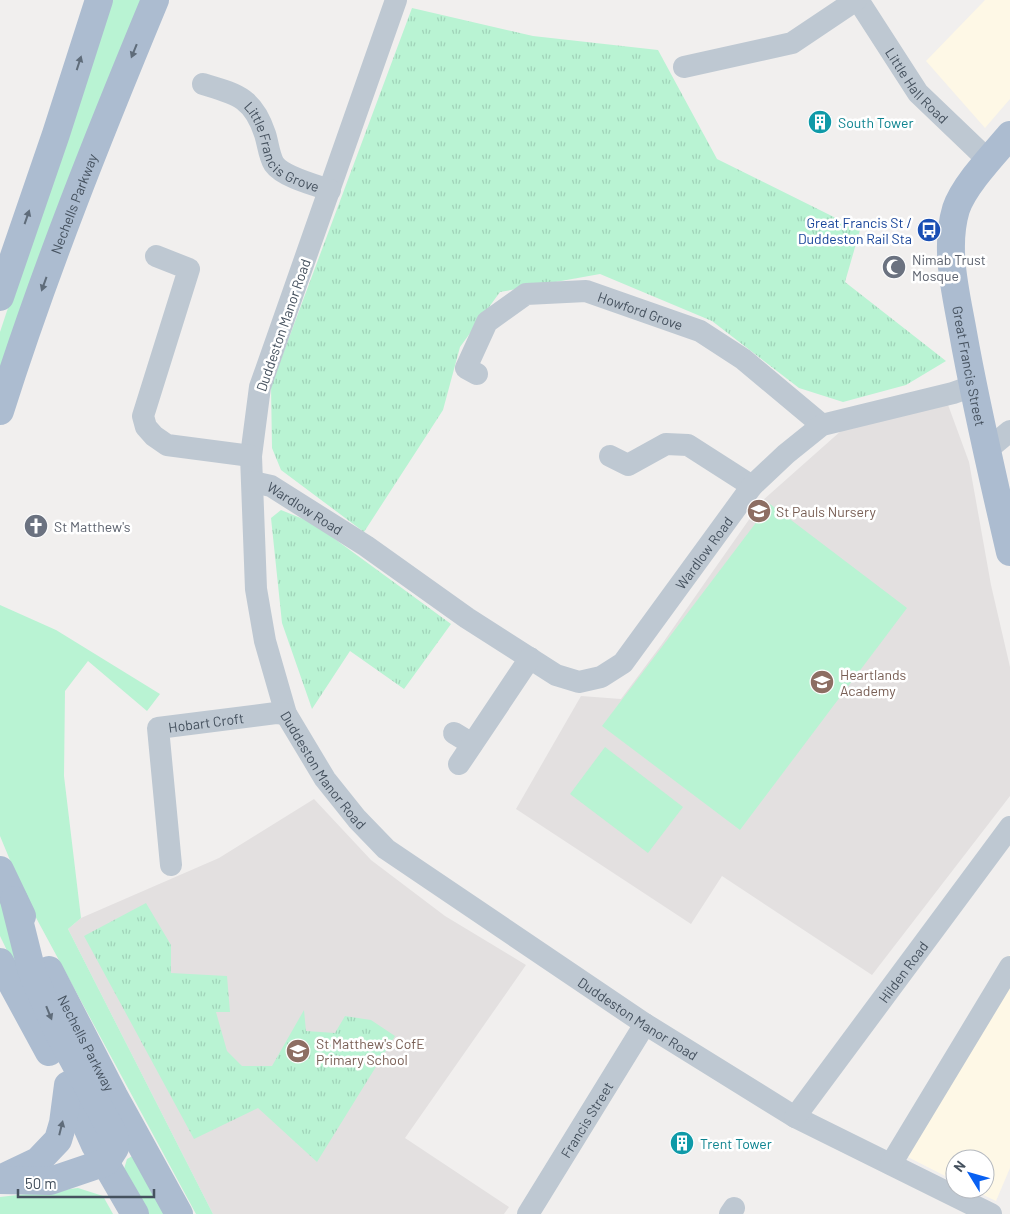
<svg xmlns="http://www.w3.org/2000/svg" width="1010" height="1214" viewBox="0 0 1010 1214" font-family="Barlow,sans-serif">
  <defs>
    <pattern id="park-tufts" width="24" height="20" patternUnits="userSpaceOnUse" patternTransform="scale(1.25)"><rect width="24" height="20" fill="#b9f3d3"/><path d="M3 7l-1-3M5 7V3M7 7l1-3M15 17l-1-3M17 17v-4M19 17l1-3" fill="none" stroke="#a0d2b8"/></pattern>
  </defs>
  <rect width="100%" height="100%" fill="#f1efee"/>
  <g fill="#fef8e6">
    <polygon points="985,0 1010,0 1010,99 985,128 926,61"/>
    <polygon points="1010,954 1010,1168 996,1201 971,1189 985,1189 985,1159 955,1159 955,1181 900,1153"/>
  </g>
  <g fill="#e3e0e0">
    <polygon points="947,402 969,462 991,585 1010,667 1010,796 872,975 722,876 691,924 516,809 581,696 621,699 662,644 762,501 842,430"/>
    <polygon points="314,799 371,860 445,916 526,965 405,1138 509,1207 504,1214 213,1214 68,929 81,918 219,858"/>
  </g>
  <g fill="#b9f3d3">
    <polygon points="110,0 142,0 0,386 0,332"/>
    <polygon points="770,504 907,608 740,830 602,726"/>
    <polygon points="0,605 56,630 160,694 147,711 88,661 65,691 64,776 81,918 68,929 213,1214 196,1214 27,901 0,836"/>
    <polygon points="605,747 683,807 648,853 570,794"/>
    <polygon points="0,891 28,994 0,936"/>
    <polygon points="136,1154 173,1214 148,1214 124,1169 127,1159"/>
    <polygon points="78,1188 103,1196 113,1214 0,1214 0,1197"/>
  </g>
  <g fill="url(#park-tufts)">
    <polygon points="412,8 533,36 658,50 717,159 860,230 845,282 946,361 906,385 843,402 799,388 712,321 600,274 500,292 460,347 443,410 364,532 281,470 272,448 271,386"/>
    <polygon points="281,510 313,523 451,624 404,689 350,651 312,709 282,623 271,518"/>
    <polygon points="146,903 171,945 171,973 227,976 230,1012 216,1012 227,1051 242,1066 272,1066 304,1010 306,1031 335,1033 345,1016 371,1020 395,1036 317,1162 258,1108 194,1139 84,936"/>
  </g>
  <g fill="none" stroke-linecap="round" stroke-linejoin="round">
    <g stroke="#bec8d2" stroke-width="22">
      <path id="s1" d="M396,0l-136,387 -9,69 5,133 9,52 21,73 39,65 32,40 29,30 259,175 150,93 196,97"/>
      <path id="s2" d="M858,0l60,93 70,67"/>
      <polyline points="684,67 792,43 856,0"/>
      <path id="s3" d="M203,84c33,10 50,13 62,50 3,9 4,22 9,30 9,13 41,21 56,26"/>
      <polyline points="156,256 189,269 143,416 146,427 154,436 167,445 251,456"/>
      <path id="s4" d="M477,374l-11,-6 21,-46 39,-28 60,-3 114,40 43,28 79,66"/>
      <polyline points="987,450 1010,431"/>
      <polyline points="610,456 628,465 666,444 688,445 752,486"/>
      <path id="s5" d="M253,482l18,4 95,60 101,72 89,57 23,7 22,-5 22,-14 129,-177 34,-32 36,-29 131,-32 20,-7"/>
      <polyline points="454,733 472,744"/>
      <polyline points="459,764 530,658"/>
      <path id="s6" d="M171,865l-13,-137 118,-15 10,1"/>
      <path id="s7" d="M795,1117l215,-290"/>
      <polyline points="891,1164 1010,967"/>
      <path id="s8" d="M528,1214l117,-190"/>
      <polyline points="730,1214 734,1208"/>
    </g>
    <g stroke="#acbcd0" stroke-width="28">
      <path id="s9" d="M1010,135c-16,19 -46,50 -54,74 -12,40 0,84 7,124 13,73 30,146 47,219"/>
      <polyline points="0,297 56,134 99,0"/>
      <path id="s10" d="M0,411c44,-139 99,-276 155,-411"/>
      <polyline points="0,870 22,916"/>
      <polyline points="0,962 49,1052"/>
      <path id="s11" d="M49,970l65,126 65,118"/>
      <polyline points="70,1089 95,1145 135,1214"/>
      <polyline points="4,1177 38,1161 58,1140 63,1123 68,1085"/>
      <polyline points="0,1180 50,1181 106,1162 115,1148 114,1135 55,1026 32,972 14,900"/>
    </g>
  </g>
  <defs><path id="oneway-solid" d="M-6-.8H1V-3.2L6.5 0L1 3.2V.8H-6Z" transform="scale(1.25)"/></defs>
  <g fill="#5f6c7a">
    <use href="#oneway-solid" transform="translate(134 51) rotate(112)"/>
    <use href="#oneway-solid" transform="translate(79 63) rotate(-72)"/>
    <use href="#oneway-solid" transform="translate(27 217) rotate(-71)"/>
    <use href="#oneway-solid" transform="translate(44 284) rotate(110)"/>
    <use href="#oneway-solid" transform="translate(49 1013) rotate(68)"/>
    <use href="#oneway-solid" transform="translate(61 1128) rotate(-76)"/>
  </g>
  <defs>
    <g id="building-disc" transform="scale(1.25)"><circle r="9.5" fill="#0f9aa8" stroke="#fff"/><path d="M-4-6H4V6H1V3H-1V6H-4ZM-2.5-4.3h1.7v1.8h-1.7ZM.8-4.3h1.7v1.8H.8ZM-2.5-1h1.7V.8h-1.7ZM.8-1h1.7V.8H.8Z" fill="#fff"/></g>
    <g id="bus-disc" transform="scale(1.25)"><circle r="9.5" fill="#1a4fb4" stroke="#fff"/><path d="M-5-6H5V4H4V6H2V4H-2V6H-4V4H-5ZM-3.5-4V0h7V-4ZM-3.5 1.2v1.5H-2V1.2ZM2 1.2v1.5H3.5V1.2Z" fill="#fff"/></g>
    <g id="mosque-disc" transform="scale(1.25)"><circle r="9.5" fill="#6b7280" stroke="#fff"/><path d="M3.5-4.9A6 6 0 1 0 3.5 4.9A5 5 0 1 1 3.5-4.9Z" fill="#fff"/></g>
    <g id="school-disc" transform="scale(1.25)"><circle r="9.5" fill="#8d6e63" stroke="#fff"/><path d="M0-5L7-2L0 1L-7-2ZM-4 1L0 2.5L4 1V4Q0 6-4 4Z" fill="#fff"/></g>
    <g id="church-disc" transform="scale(1.25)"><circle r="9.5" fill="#6b7280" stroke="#fff"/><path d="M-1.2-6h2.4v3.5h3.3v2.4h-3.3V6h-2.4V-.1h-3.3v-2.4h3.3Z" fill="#fff"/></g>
  </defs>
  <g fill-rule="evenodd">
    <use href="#building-disc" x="820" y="122"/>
    <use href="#bus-disc" x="929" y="230"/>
    <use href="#mosque-disc" x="894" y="267"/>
    <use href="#school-disc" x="759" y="511"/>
    <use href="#church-disc" x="36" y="526"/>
    <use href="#school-disc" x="822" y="682"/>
    <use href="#school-disc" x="298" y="1051"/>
    <use href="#building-disc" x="682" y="1143"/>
  </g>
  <g text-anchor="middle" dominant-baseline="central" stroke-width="5" stroke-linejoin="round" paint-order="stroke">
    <g font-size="14" fill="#45515e" stroke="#fff">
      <text stroke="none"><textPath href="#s2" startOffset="104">Little Hall Road</textPath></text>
      <text stroke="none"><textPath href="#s3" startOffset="108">Little Francis Grove</textPath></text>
      <text stroke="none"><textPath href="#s10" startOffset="220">Nechells Parkway</textPath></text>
      <text stroke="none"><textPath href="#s4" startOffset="229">Howford Grove</textPath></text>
      <text transform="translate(283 325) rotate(-71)">Duddeston Manor Road</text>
      <text stroke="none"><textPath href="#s9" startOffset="251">Great Francis Street</textPath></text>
      <text stroke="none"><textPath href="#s5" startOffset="59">Wardlow Road</textPath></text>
      <text stroke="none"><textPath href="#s5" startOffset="570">Wardlow Road</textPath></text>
      <text stroke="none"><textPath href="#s6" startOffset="186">Hobart Croft</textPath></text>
      <text stroke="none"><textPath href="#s1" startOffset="809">Duddeston Manor Road</textPath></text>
      <text stroke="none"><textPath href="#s7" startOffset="181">Hilden Road</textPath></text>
      <text stroke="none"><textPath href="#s1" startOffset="1214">Duddeston Manor Road</textPath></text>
      <text stroke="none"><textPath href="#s11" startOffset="82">Nechells Parkway</textPath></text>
      <text stroke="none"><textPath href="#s8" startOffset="111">Francis Street</textPath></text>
    </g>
    <g font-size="14" fill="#0d838f" stroke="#fff" text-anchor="start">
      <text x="838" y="122">South Tower</text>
      <text x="700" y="1143">Trent Tower</text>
    </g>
    <g font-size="14" fill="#164399" stroke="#fff" text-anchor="end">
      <text x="912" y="222">Great Francis St /<tspan x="912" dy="16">Duddeston Rail Sta</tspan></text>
    </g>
    <g font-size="14" fill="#5b616d" stroke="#fff" text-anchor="start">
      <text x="912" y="259">Nimab Trust<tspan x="912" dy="16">Mosque</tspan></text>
      <text x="54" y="526">St Matthew's</text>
    </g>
    <g font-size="14" fill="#785e54" stroke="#fff" text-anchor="start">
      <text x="776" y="511">St Pauls Nursery</text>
      <text x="840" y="674">Heartlands<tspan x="840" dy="16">Academy</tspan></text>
      <text x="316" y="1043">St Matthew's CofE<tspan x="316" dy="16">Primary School</tspan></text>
    </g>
  </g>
  <g transform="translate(970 1174) rotate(307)"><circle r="24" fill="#ffffff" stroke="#b5b9bf"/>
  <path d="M0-4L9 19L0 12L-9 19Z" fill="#0860f2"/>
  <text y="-8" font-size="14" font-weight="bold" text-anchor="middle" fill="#45515e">N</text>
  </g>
  <path d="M18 1189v8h136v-8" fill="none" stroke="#45515e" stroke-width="2.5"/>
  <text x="25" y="1189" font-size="15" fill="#45515e" stroke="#ffffff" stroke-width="4" paint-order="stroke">50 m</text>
</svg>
